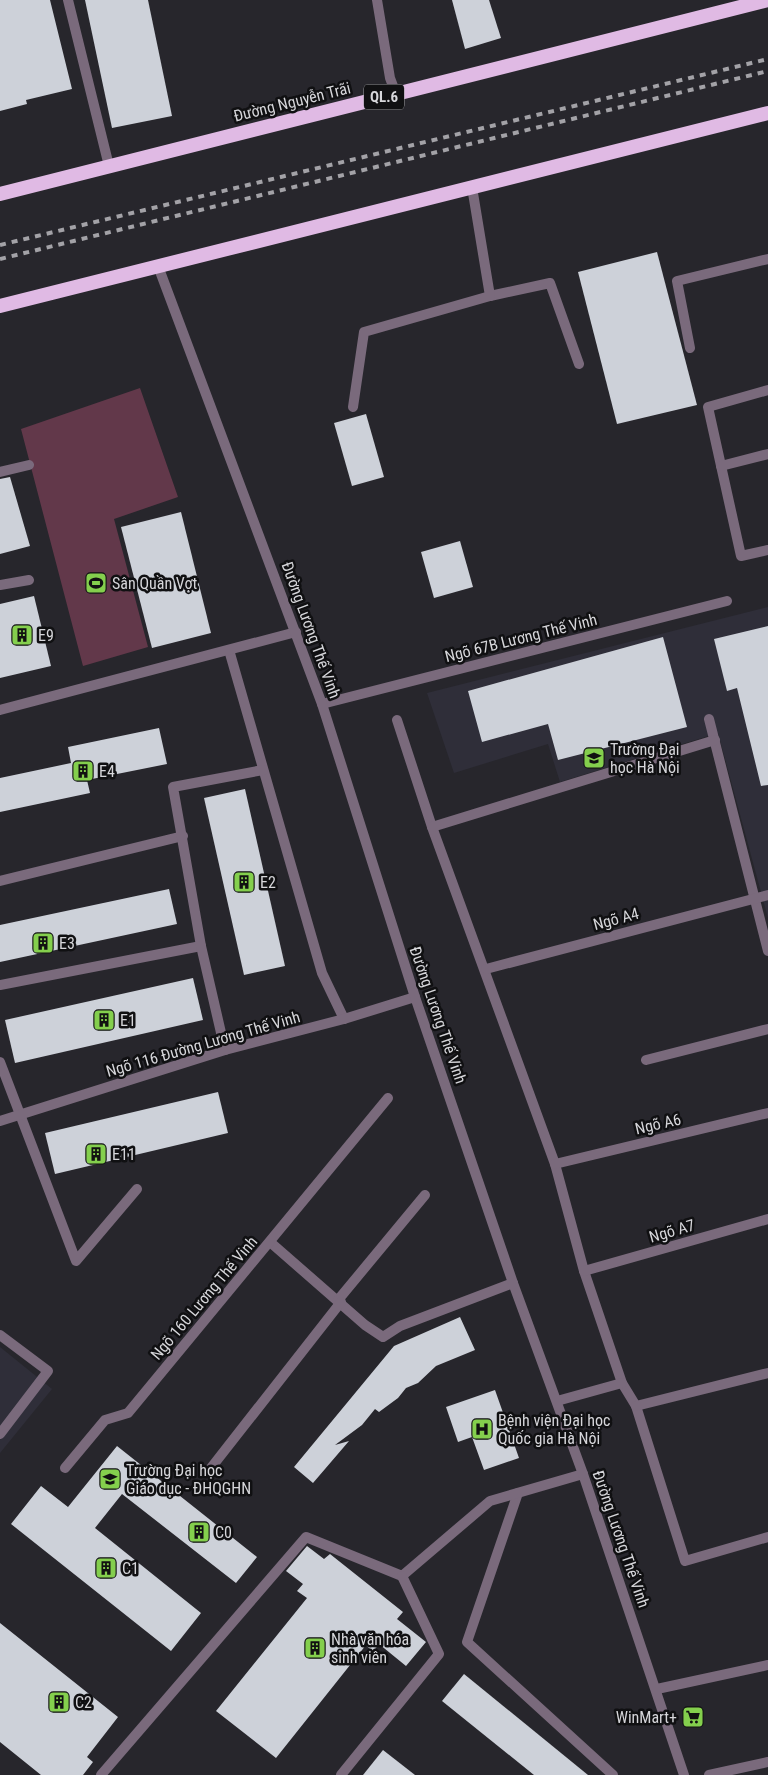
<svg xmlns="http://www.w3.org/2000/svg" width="768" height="1775" viewBox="0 0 768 1775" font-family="'Roboto Condensed',sans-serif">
  <rect width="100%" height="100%" fill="#27262c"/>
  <g fill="#2f2e39">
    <polygon points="768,607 768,918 718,733 560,782 548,744 454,773 427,693"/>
    <polygon points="0,1347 52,1389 0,1453"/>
  </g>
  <polygon fill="#62384a" points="140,388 178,497 114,519 148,647 83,666 21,429"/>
  <g fill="#cdd1d9">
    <polygon points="0,0 50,0 72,89 26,100 27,104 0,111"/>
    <polygon points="85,0 148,0 172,116 112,128"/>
    <polygon points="452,0 489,0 501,38 465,49"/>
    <polygon points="657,252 697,405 617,424 578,272"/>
    <polygon points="366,414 384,477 352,486 334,423"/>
    <polygon points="10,477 30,546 0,554 0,479"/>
    <polygon points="181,512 211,633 152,648 121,527"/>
    <polygon points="460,541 473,587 434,598 421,552"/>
    <polygon points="34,596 51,666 0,678 0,604"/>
    <polygon points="768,626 768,785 761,786 737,688 727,691 714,639"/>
    <polygon points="663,637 687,727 558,760 548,724 482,742 468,691"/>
    <polygon points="159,728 167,764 87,780 90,793 0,812 0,778 71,763 68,747"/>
    <polygon points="245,789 285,966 244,975 204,798"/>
    <polygon points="169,889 177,924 0,962 0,925"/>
    <polygon points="193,978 203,1020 15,1063 5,1020"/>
    <polygon points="218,1092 228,1133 55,1174 45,1133"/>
    <polygon points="460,1317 475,1350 436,1366 418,1383 406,1388 398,1398 379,1412 375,1409 362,1425 335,1445 349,1441 313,1483 294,1467 394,1346"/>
    <polygon points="495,1390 519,1458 484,1470 472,1437 458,1442 446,1407"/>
    <polygon points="117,1446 257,1557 236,1583 122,1494 95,1528 201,1613 171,1651 11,1524 41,1486 68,1507"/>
    <polygon points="307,1546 324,1559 330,1554 403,1612 397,1619 426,1642 406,1666 379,1644 373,1652 366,1645 276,1758 216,1711 307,1598 297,1591 303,1584 286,1571"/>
    <polygon points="0,1623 118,1717 87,1757 93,1762 83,1775 41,1775 0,1742"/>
    <polygon points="464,1674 588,1775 534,1775 442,1701"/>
    <polygon points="383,1750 415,1775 363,1775"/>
  </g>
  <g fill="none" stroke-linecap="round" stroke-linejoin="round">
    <g stroke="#7a6a7c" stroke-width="10">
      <polyline points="377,0 390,78 396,94"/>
      <polyline points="490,296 550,283 579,364"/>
      <polyline points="690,348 677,281 768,259"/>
      <polyline points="768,390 708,407 741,556 768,550"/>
      <polyline points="353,407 364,332 490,296 472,187"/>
      <polyline points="721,466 768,454"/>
      <polyline points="0,472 29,465"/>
      <polyline points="0,585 29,580"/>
      <polyline points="229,650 322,973 344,1019"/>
      <polyline points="322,704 727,601"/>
      <polyline points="0,710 296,632"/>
      <polyline points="709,719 768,951"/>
      <polyline points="397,720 432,827 555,1164 584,1271 622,1383 636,1406 685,1561 768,1537"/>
      <polyline points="432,827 715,740"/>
      <polyline points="0,881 183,836"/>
      <polyline points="486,969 768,895"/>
      <polyline points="0,985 201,946"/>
      <polyline points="225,1050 201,946 173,787 263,770"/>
      <polyline points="646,1060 768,1029"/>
      <polyline points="0,1062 76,1261 137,1189"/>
      <polyline points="555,1164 768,1113"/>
      <polyline points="270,1242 365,1325 383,1337 400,1326 513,1283"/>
      <polyline points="584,1271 768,1219"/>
      <polyline points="338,1300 425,1195"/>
      <polyline points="0,1335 48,1371 0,1434"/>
      <polyline points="557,1401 622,1383"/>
      <polyline points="636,1406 768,1373"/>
      <polyline points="65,1468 105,1420 128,1413 388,1098"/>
      <polyline points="207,1473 341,1302"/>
      <polyline points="518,1493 467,1642 613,1775"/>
      <polyline points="657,1689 768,1665"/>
      <polyline points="101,1775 306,1537 402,1576 490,1501 583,1474"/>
      <polyline points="341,1775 439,1654 402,1576"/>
      <polyline points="709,1775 768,1762"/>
    </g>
    <g stroke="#7a6a7c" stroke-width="10">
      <polyline points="68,0 109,166"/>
      <polyline points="0,1121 225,1050 344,1019 415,997"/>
    </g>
    <polyline stroke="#7a6a7c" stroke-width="10" points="158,266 322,704 415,997 513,1283 583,1474 684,1775"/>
    <g stroke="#e0bae4" stroke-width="14">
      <polyline points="0,194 768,0"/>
      <polyline points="0,306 768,113"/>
    </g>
    <g stroke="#a3a2a7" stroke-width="4" stroke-dasharray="6 6" stroke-linecap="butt">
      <polyline points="0,245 768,59"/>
      <polyline points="0,259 768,71"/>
    </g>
  </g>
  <defs>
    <g id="stadium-square" transform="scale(1.125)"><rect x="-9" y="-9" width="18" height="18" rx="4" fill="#84cf4d" stroke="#101012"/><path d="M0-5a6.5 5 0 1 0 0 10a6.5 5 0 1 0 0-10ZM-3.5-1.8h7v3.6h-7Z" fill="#111"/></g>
    <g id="building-square" transform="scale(1.125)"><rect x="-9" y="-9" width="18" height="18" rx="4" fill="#84cf4d" stroke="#101012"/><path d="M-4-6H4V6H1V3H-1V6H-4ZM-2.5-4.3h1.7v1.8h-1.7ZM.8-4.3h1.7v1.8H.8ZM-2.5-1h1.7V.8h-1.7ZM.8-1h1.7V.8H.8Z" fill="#111"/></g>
    <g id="university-square" transform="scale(1.125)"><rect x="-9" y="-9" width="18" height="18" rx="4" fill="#84cf4d" stroke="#101012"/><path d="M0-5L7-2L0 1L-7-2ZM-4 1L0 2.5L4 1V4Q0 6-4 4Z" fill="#111"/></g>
    <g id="hospital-square" transform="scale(1.125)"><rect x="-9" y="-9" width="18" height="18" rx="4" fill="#84cf4d" stroke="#101012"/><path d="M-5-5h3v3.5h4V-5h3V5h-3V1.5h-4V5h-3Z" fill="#111"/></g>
    <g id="supermarket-square" transform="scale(1.125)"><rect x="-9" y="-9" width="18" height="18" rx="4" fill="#84cf4d" stroke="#101012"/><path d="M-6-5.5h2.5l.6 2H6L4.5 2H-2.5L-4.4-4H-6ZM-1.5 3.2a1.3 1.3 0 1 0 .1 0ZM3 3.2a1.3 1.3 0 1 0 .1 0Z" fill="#111"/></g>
  </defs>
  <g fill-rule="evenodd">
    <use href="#stadium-square" x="96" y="583"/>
    <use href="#building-square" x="22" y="635"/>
    <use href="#university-square" x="594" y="758"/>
    <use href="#building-square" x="83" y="771"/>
    <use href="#building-square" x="244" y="882"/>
    <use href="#building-square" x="43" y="943"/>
    <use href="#building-square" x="104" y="1020"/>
    <use href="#building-square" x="96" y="1154"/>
    <use href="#hospital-square" x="482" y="1429"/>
    <use href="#university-square" x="110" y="1479"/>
    <use href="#building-square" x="199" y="1532"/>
    <use href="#building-square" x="106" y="1568"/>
    <use href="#building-square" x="315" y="1648"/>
    <use href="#building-square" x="59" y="1702"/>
    <use href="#supermarket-square" x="693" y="1717"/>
  </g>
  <g text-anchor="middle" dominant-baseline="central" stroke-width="5" stroke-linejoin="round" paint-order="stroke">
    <rect fill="#101012" stroke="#9b9b9e" stroke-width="1" x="364" y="84.5" width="40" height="25" rx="4"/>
    <g font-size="15" font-weight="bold" fill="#d6d6da">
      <text x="384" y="97">QL.6</text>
    </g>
    <g font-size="16" fill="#d6d6da" stroke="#101012">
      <text transform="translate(292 102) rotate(-14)">Đường Nguyễn Trãi</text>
      <text transform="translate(311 630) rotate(70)">Đường Lương Thế Vinh</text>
      <text transform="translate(521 638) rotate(-14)">Ngõ 67B Lương Thế Vinh</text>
      <text transform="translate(616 919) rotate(-15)">Ngõ A4</text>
      <text transform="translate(438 1015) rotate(71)">Đường Lương Thế Vinh</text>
      <text transform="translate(203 1044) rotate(-16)">Ngõ 116 Đường Lương Thế Vinh</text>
      <text transform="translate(658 1124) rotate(-13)">Ngõ A6</text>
      <text transform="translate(672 1231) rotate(-16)">Ngõ A7</text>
      <text transform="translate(204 1298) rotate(-50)">Ngõ 160 Lương Thế Vinh</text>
      <text transform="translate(621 1539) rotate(71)">Đường Lương Thế Vinh</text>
    </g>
    <g font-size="16" fill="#d6d6da" stroke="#101012" text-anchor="start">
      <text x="112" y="583">Sân Quần Vợt</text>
      <text x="38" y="635">E9</text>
      <text x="610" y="749">Trường Đại<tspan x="610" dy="18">học Hà Nội</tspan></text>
      <text x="99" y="771">E4</text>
      <text x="260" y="882">E2</text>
      <text x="59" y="943">E3</text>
      <text x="120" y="1020">E1</text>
      <text x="112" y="1154">E11</text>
      <text x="498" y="1420">Bệnh viện Đại học<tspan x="498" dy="18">Quốc gia Hà Nội</tspan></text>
      <text x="126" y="1470">Trường Đại học<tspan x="126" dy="18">Giáo dục - ĐHQGHN</tspan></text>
      <text x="215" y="1532">C0</text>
      <text x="122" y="1568">C1</text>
      <text x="331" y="1639">Nhà văn hóa<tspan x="331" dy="18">sinh viên</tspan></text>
      <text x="75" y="1702">C2</text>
      <text x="677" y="1717" text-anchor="end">WinMart+</text>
    </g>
  </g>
</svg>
